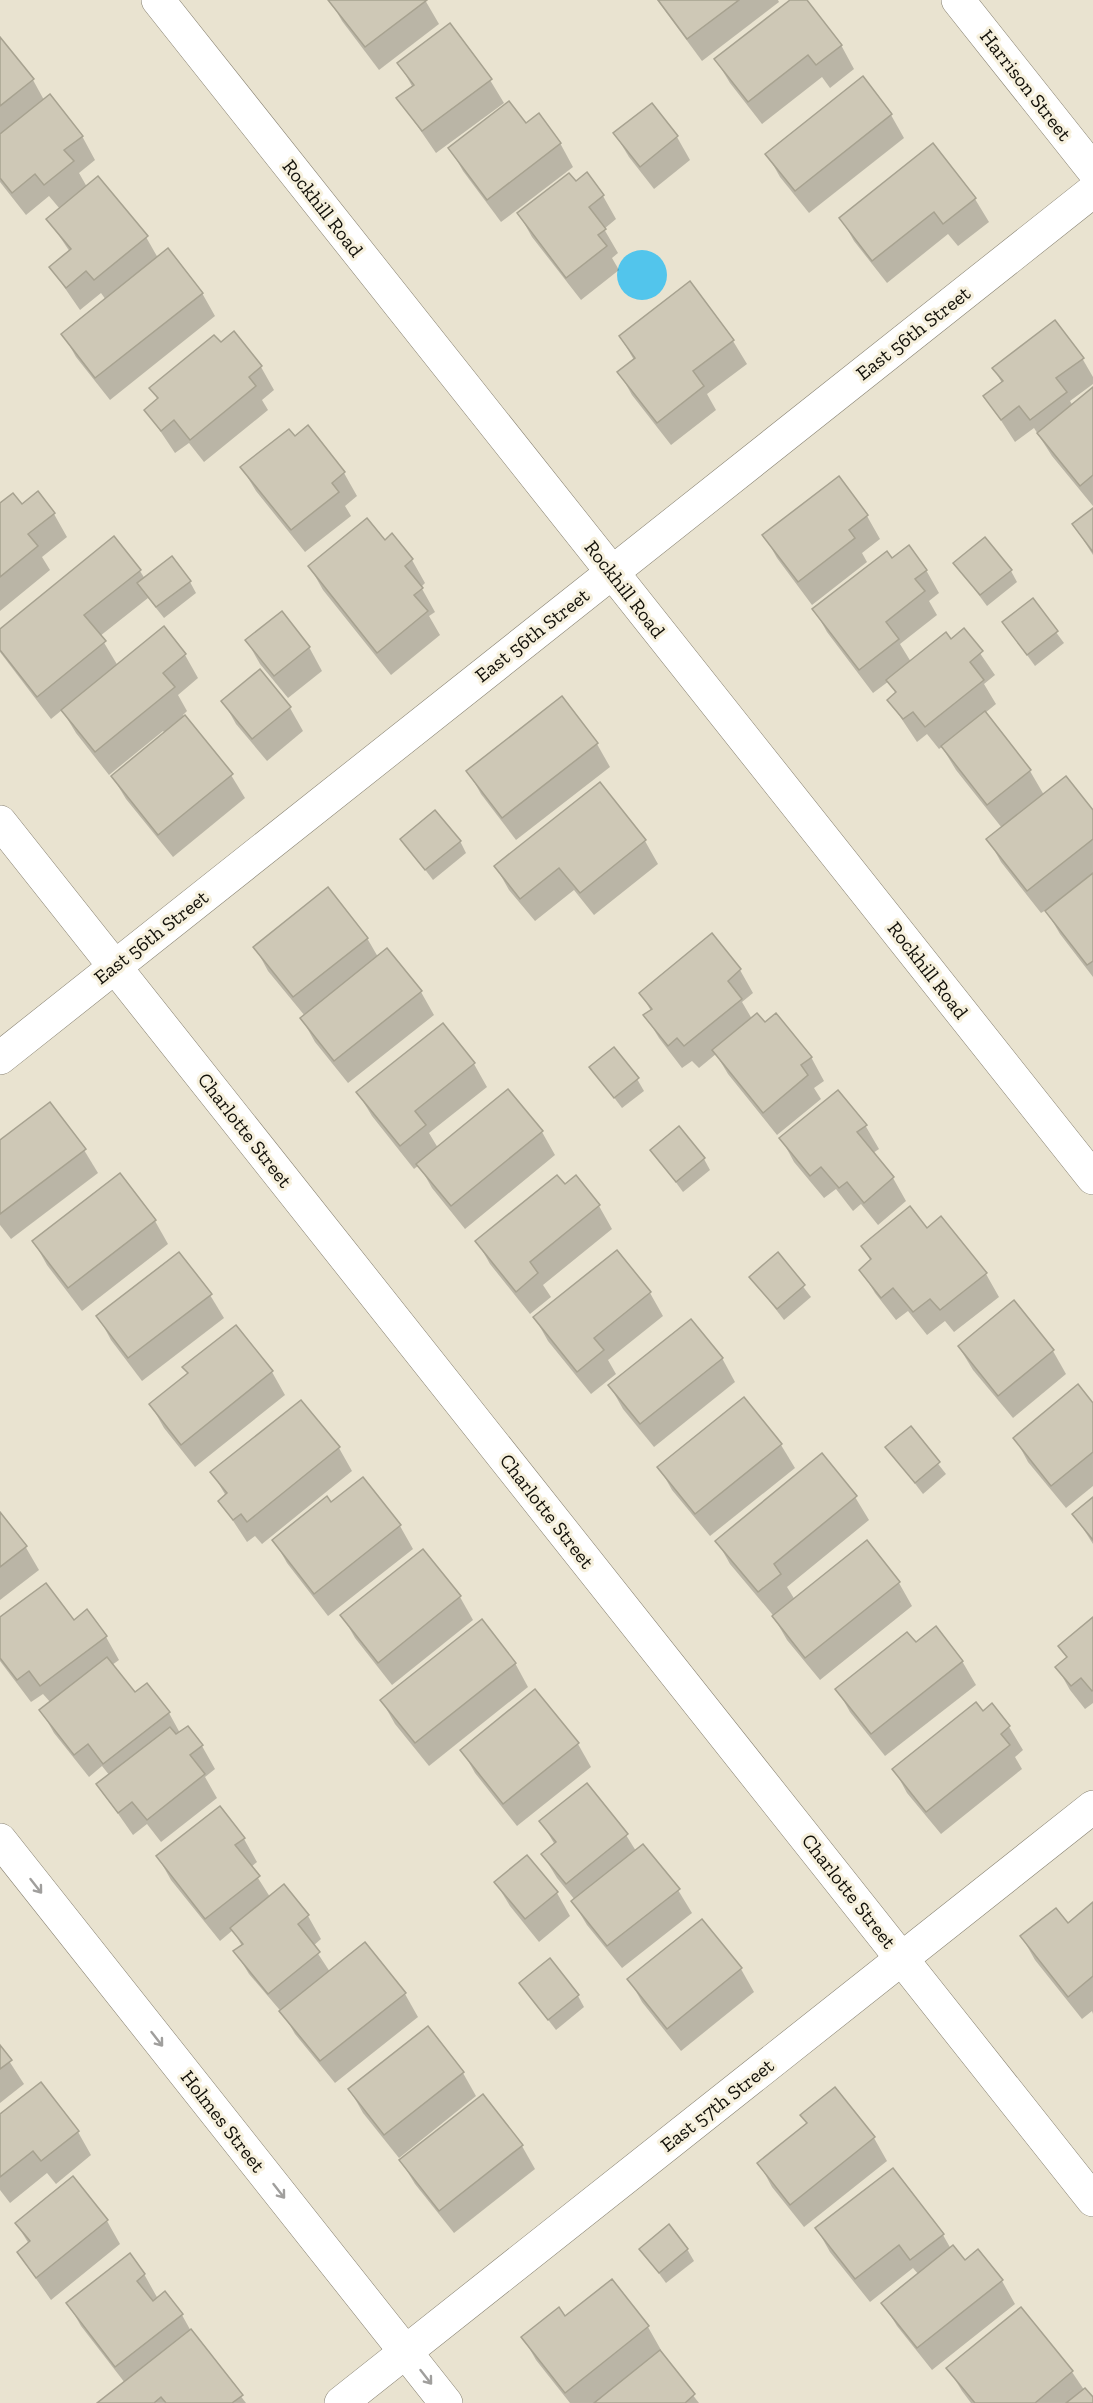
<svg xmlns="http://www.w3.org/2000/svg" width="1093" height="2403" viewBox="0 0 1093 2403" font-family="'Zilla Slab',serif">
  <rect width="100%" height="100%" fill="#e9e3d0"/>
  <circle fill="#52c5ec" cx="642" cy="275" r="25"/>
  <g fill="#0003">
    <polygon points="330,0 425,0 439,24 379,70 342,21"/>
    <polygon points="657,0 778,0 779,2 702,61"/>
    <polygon points="792,0 805,0 841,45 854,69 830,88 822,77 762,124 730,83 716,60"/>
    <polygon points="0,40 33,80 44,100 82,136 95,160 79,173 87,187 146,237 158,258 202,293 215,316 110,400 76,357 63,334 106,300 101,293 80,310 51,268 70,252 48,219 60,209 49,196 26,215 0,182"/>
    <polygon points="399,63 490,80 504,103 436,153 398,98 412,86"/>
    <polygon points="891,115 904,138 809,213 780,177 767,154"/>
    <polygon points="526,125 560,143 573,167 501,222 463,171 450,148"/>
    <polygon points="615,134 677,137 690,160 654,189 629,157"/>
    <polygon points="933,145 975,199 989,222 958,246 948,234 887,283 854,241 841,218"/>
    <polygon points="576,183 603,196 616,219 604,229 618,253 612,258 619,270 581,300 532,237 519,214"/>
    <polygon points="234,333 261,367 274,390 262,400 268,410 204,462 189,443 175,453 146,410 158,400 151,388"/>
    <polygon points="620,336 733,341 747,364 707,394 716,410 671,445 632,395 619,372 634,360"/>
    <polygon points="1082,358 1093,377 1093,384 1070,401 1073,406 1093,389 1093,506 1052,456 1034,428 1015,442 985,396 1002,383 994,369"/>
    <polygon points="242,468 344,473 357,496 345,506 351,516 305,552 256,491"/>
    <polygon points="838,478 867,516 880,539 862,553 867,562 812,605 777,558 764,535"/>
    <polygon points="0,505 22,506 54,514 67,537 42,557 50,570 0,611"/>
    <polygon points="1093,510 1093,555 1074,525"/>
    <polygon points="385,542 412,560 425,583 421,587 435,612 429,616 440,635 391,675 323,590 310,567"/>
    <polygon points="892,560 926,570 939,593 929,601 937,615 900,644 911,662 951,641 964,630 995,675 984,684 996,704 985,713 1030,771 1044,795 1093,813 1093,977 1060,934 1046,910 1041,913 1001,862 988,839 1002,828 956,770 942,747 939,749 927,734 917,742 889,700 896,694 889,681 873,693 827,632 814,609"/>
    <polygon points="955,563 1011,571 1017,582 987,606"/>
    <polygon points="140,571 145,579 190,582 196,593 164,618 148,598 100,636 118,666 164,628 185,655 198,678 178,695 187,711 183,715 231,775 245,798 173,857 126,799 112,776 165,733 163,731 109,775 76,733 62,710 51,719 0,652 0,631"/>
    <polygon points="1032,600 1064,643 1035,666 1004,623"/>
    <polygon points="247,641 309,647 322,671 288,698 260,664"/>
    <polygon points="561,699 597,744 610,767 516,840 481,794 468,771"/>
    <polygon points="223,701 290,708 303,731 267,761 236,724"/>
    <polygon points="402,839 460,841 466,853 433,880"/>
    <polygon points="645,841 658,864 594,915 574,890 535,921 509,890 496,867"/>
    <polygon points="367,938 378,957 421,992 434,1015 348,1083 315,1042 302,1019 305,1016 268,971 255,947"/>
    <polygon points="740,970 753,993 742,1002 752,1019 765,1025 811,1057 824,1081 814,1088 821,1099 777,1135 728,1074 716,1054 699,1068 692,1061 682,1068 659,1038 645,1015 651,1011 641,993"/>
    <polygon points="442,1025 474,1064 487,1087 429,1133 438,1148 542,1132 555,1155 465,1229 432,1188 419,1165 414,1169 372,1116 358,1093"/>
    <polygon points="591,1067 637,1079 644,1091 622,1108"/>
    <polygon points="865,1125 879,1149 873,1153 893,1178 906,1201 878,1225 861,1204 853,1211 836,1189 824,1198 794,1162 781,1138"/>
    <polygon points="0,1142 84,1150 98,1173 11,1239 0,1225"/>
    <polygon points="652,1150 704,1159 710,1170 683,1192"/>
    <polygon points="119,1175 155,1221 168,1244 82,1311 47,1265 34,1242"/>
    <polygon points="576,1177 599,1206 612,1229 543,1285 551,1297 530,1314 490,1264 477,1241"/>
    <polygon points="927,1230 986,1274 999,1297 954,1332 945,1321 927,1335 908,1311 896,1320 875,1293 861,1270 871,1261 862,1246"/>
    <polygon points="778,1254 811,1297 784,1320 751,1277"/>
    <polygon points="650,1293 663,1316 608,1360 616,1374 591,1394 548,1341 535,1318"/>
    <polygon points="210,1295 224,1318 142,1381 111,1340 98,1316"/>
    <polygon points="1013,1303 1053,1351 1066,1374 1013,1418 973,1370 959,1347"/>
    <polygon points="236,1327 272,1372 285,1395 195,1467 164,1428 151,1405 189,1374 184,1367"/>
    <polygon points="722,1358 735,1382 654,1447 623,1409 610,1386"/>
    <polygon points="744,1399 781,1445 795,1468 710,1536 672,1490 659,1467"/>
    <polygon points="301,1402 339,1448 352,1471 262,1544 255,1536 247,1542 220,1501 226,1496 212,1472"/>
    <polygon points="1093,1405 1093,1486 1066,1508 1028,1462 1015,1438"/>
    <polygon points="910,1428 946,1474 923,1494 887,1447"/>
    <polygon points="363,1479 400,1526 413,1549 328,1616 287,1563 274,1540 331,1504"/>
    <polygon points="855,1497 869,1520 787,1587 795,1600 866,1542 899,1583 912,1606 820,1680 787,1640 772,1614 730,1564 717,1541"/>
    <polygon points="1093,1499 1093,1544 1074,1514"/>
    <polygon points="0,1515 25,1546 39,1570 0,1600"/>
    <polygon points="423,1551 460,1597 473,1620 392,1685 355,1638 342,1615"/>
    <polygon points="0,1619 73,1622 106,1637 119,1660 112,1665 135,1694 169,1713 180,1733 202,1746 215,1769 205,1777 217,1798 161,1842 147,1824 133,1835 98,1785 110,1776 102,1766 89,1777 54,1733 41,1710 51,1703 43,1694 31,1702 0,1661"/>
    <polygon points="1093,1619 1093,1703 1085,1709 1070,1690 1057,1667 1067,1658 1060,1646"/>
    <polygon points="915,1644 962,1661 976,1685 885,1756 850,1712 837,1689"/>
    <polygon points="515,1663 528,1687 429,1766 395,1724 382,1701"/>
    <polygon points="991,1705 1009,1727 1023,1750 1015,1757 1022,1769 941,1834 907,1793 894,1769"/>
    <polygon points="578,1744 591,1767 517,1826 475,1773 462,1750"/>
    <polygon points="541,1821 626,1835 636,1851 678,1890 692,1913 622,1968 587,1925 573,1902 575,1900 557,1878 543,1855 555,1845"/>
    <polygon points="244,1839 257,1862 251,1867 270,1897 308,1916 321,1939 313,1946 330,1972 365,1944 405,1994 418,2017 335,2083 295,2034 284,2015 249,1974 235,1951 242,1946 233,1930 220,1941 171,1880 158,1857"/>
    <polygon points="496,1883 557,1893 570,1916 539,1942 510,1906"/>
    <polygon points="1093,1904 1093,2014 1092,2011 1082,2019 1035,1960 1022,1937 1068,1925"/>
    <polygon points="741,1969 754,1992 681,2051 642,2002 629,1979"/>
    <polygon points="520,1983 578,1996 584,2007 556,2030"/>
    <polygon points="428,2028 463,2073 476,2096 399,2158 363,2113 350,2090"/>
    <polygon points="0,2047 24,2084 0,2103"/>
    <polygon points="40,2084 78,2132 91,2155 56,2184 47,2173 10,2203 0,2190 0,2116"/>
    <polygon points="834,2089 874,2138 887,2161 804,2227 772,2187 759,2163 808,2125 802,2115"/>
    <polygon points="482,2096 522,2146 535,2169 454,2233 415,2184 401,2161"/>
    <polygon points="107,2221 120,2244 51,2300 18,2253 29,2244 16,2223"/>
    <polygon points="817,2229 943,2235 951,2249 965,2262 1002,2281 1015,2304 932,2370 897,2326 883,2303 919,2275 913,2268 870,2302 830,2252"/>
    <polygon points="641,2249 687,2249 694,2261 666,2283"/>
    <polygon points="144,2274 158,2299 182,2315 192,2333 246,2403 99,2403 125,2383 81,2326 68,2303"/>
    <polygon points="612,2281 648,2327 661,2350 659,2352 699,2403 570,2403 536,2360 523,2337 565,2318"/>
    <polygon points="1021,2310 1072,2372 1093,2403 971,2403 962,2391 948,2368"/>
  </g>
  <g fill="#cec8b6" stroke="#a7a290" stroke-width="1.5">
    <polygon points="328,0 427,0 365,47"/>
    <polygon points="658,0 739,0 687,39"/>
    <polygon points="790,0 807,0 842,45 816,65 808,55 748,102 714,59"/>
    <polygon points="450,23 492,79 422,131 396,98 414,85 397,63"/>
    <polygon points="0,37 34,79 0,106"/>
    <polygon points="863,76 892,114 795,191 765,154"/>
    <polygon points="50,94 83,136 64,150 74,161 44,185 35,174 12,193 0,178 0,134"/>
    <polygon points="509,101 526,123 539,113 561,143 487,200 448,148"/>
    <polygon points="652,103 678,136 640,167 613,133"/>
    <polygon points="933,143 976,198 943,224 934,212 872,261 839,218"/>
    <polygon points="587,172 604,195 589,207 606,229 598,235 607,246 566,278 517,213 569,173 576,181"/>
    <polygon points="98,176 148,236 94,280 86,271 66,288 49,267 71,249 46,219"/>
    <polygon points="168,248 203,293 95,378 61,334"/>
    <polygon points="690,281 734,340 693,371 704,386 657,423 617,372 635,358 619,336"/>
    <polygon points="1055,320 1084,358 1056,378 1067,392 1030,420 1019,406 1001,420 983,396 1003,381 992,368"/>
    <polygon points="234,331 262,366 249,377 256,386 190,440 174,420 161,431 144,410 158,398 149,388 214,335 221,342"/>
    <polygon points="1093,387 1093,475 1080,486 1037,433"/>
    <polygon points="308,425 345,472 332,483 339,492 291,530 240,467 289,429 295,436"/>
    <polygon points="839,476 868,515 849,530 855,538 798,582 762,535"/>
    <polygon points="38,491 55,513 28,534 38,546 0,577 0,503 13,493 22,504"/>
    <polygon points="1093,508 1093,552 1072,524"/>
    <polygon points="367,518 385,540 392,533 413,559 405,566 423,588 414,595 428,611 377,653 308,566"/>
    <polygon points="114,536 141,570 84,615 106,641 37,697 0,650 0,629"/>
    <polygon points="985,537 1012,570 980,595 953,563"/>
    <polygon points="909,545 927,570 915,579 925,591 886,622 899,639 859,670 812,609 887,551 892,558"/>
    <polygon points="172,556 191,581 156,607 137,583"/>
    <polygon points="1033,598 1058,631 1027,655 1002,622"/>
    <polygon points="282,611 310,647 274,676 245,640"/>
    <polygon points="164,626 186,654 163,673 175,687 95,752 61,710"/>
    <polygon points="964,628 983,651 970,662 984,680 925,727 913,712 903,719 887,700 896,692 886,680 946,632 951,639"/>
    <polygon points="260,669 291,707 252,739 221,701"/>
    <polygon points="562,696 598,743 502,818 466,771"/>
    <polygon points="985,711 1031,770 987,805 941,746"/>
    <polygon points="185,715 233,774 158,835 111,776"/>
    <polygon points="1066,776 1093,810 1093,839 1027,891 986,839"/>
    <polygon points="600,782 646,840 580,893 559,868 520,899 494,866"/>
    <polygon points="435,810 461,841 425,870 400,839"/>
    <polygon points="1093,873 1093,961 1087,965 1045,911"/>
    <polygon points="328,887 368,938 293,997 253,947"/>
    <polygon points="712,933 741,969 728,981 742,999 684,1046 677,1038 668,1046 643,1015 652,1009 639,993"/>
    <polygon points="387,948 422,991 334,1061 300,1018"/>
    <polygon points="757,1013 765,1022 776,1013 812,1057 801,1065 808,1075 763,1113 712,1050"/>
    <polygon points="443,1023 475,1063 415,1111 426,1125 400,1146 356,1092"/>
    <polygon points="614,1047 639,1078 614,1098 589,1067"/>
    <polygon points="508,1089 543,1131 451,1206 416,1164"/>
    <polygon points="838,1090 867,1125 857,1132 894,1177 864,1203 847,1182 839,1188 821,1167 810,1176 779,1138"/>
    <polygon points="50,1102 86,1149 0,1214 0,1140"/>
    <polygon points="679,1126 705,1158 676,1182 650,1150"/>
    <polygon points="120,1173 156,1220 68,1288 32,1241"/>
    <polygon points="557,1175 565,1184 576,1175 600,1205 530,1262 538,1273 516,1292 475,1241"/>
    <polygon points="910,1206 927,1228 941,1216 987,1273 940,1310 930,1299 913,1312 893,1288 881,1298 859,1270 871,1259 861,1246"/>
    <polygon points="617,1250 651,1292 594,1338 604,1350 577,1372 533,1317"/>
    <polygon points="179,1252 212,1294 128,1358 96,1316"/>
    <polygon points="778,1252 805,1285 777,1309 749,1277"/>
    <polygon points="1014,1300 1054,1350 998,1396 958,1346"/>
    <polygon points="691,1319 723,1358 640,1424 608,1385"/>
    <polygon points="236,1325 273,1371 181,1445 149,1404 188,1373 182,1367"/>
    <polygon points="1078,1384 1093,1403 1093,1452 1051,1486 1013,1438"/>
    <polygon points="744,1397 782,1444 695,1514 657,1467"/>
    <polygon points="301,1400 340,1447 247,1522 241,1514 233,1520 218,1501 227,1493 210,1472"/>
    <polygon points="911,1426 940,1462 915,1483 885,1447"/>
    <polygon points="822,1453 857,1496 774,1564 781,1574 758,1592 715,1541"/>
    <polygon points="363,1477 401,1525 314,1594 272,1540 327,1496 331,1502"/>
    <polygon points="1093,1497 1093,1540 1072,1514"/>
    <polygon points="0,1512 27,1546 0,1567"/>
    <polygon points="867,1540 900,1582 805,1658 772,1616"/>
    <polygon points="423,1549 461,1596 378,1663 340,1615"/>
    <polygon points="46,1583 74,1620 87,1609 107,1636 40,1686 29,1671 17,1680 0,1658 0,1617"/>
    <polygon points="1093,1617 1093,1690 1092,1691 1081,1678 1071,1686 1055,1667 1067,1657 1058,1646"/>
    <polygon points="482,1619 516,1663 415,1743 380,1700"/>
    <polygon points="936,1626 963,1661 871,1734 835,1689 907,1632 916,1642"/>
    <polygon points="107,1657 135,1692 147,1683 170,1712 103,1764 88,1744 74,1755 39,1710"/>
    <polygon points="535,1689 579,1743 503,1804 460,1750"/>
    <polygon points="976,1702 983,1711 992,1703 1010,1726 1001,1734 1010,1745 926,1812 892,1769"/>
    <polygon points="188,1726 203,1745 190,1755 205,1774 147,1820 132,1802 118,1813 96,1784 170,1727 176,1734"/>
    <polygon points="587,1783 628,1834 566,1884 541,1854 556,1842 539,1821"/>
    <polygon points="220,1806 245,1838 235,1845 260,1876 205,1919 156,1856"/>
    <polygon points="643,1844 680,1889 607,1946 571,1901"/>
    <polygon points="527,1855 558,1892 525,1919 494,1882"/>
    <polygon points="284,1884 309,1915 298,1924 320,1952 268,1994 233,1951 243,1944 230,1928"/>
    <polygon points="1093,1902 1093,1976 1068,1997 1020,1936 1056,1908 1068,1923"/>
    <polygon points="702,1919 742,1968 667,2029 627,1979"/>
    <polygon points="365,1942 406,1993 320,2061 279,2011"/>
    <polygon points="550,1958 579,1995 548,2020 519,1983"/>
    <polygon points="428,2026 464,2072 384,2135 348,2089"/>
    <polygon points="0,2045 12,2060 0,2069"/>
    <polygon points="41,2082 79,2131 41,2161 33,2151 0,2177 0,2114"/>
    <polygon points="835,2087 875,2137 790,2205 757,2163 807,2123 800,2115"/>
    <polygon points="483,2094 523,2145 439,2211 399,2160"/>
    <polygon points="893,2168 944,2234 910,2260 899,2245 855,2279 815,2228"/>
    <polygon points="73,2176 108,2220 36,2278 17,2252 30,2241 15,2223"/>
    <polygon points="669,2224 688,2249 659,2273 639,2249"/>
    <polygon points="953,2245 965,2260 978,2249 1003,2280 917,2348 881,2303"/>
    <polygon points="130,2253 145,2274 137,2281 153,2301 165,2291 183,2314 115,2367 66,2303"/>
    <polygon points="612,2279 649,2326 565,2393 521,2337 559,2307 565,2316"/>
    <polygon points="1021,2307 1073,2371 1035,2403 975,2403 946,2368"/>
    <polygon points="191,2329 243,2395 232,2403 166,2403 161,2397 154,2403 97,2403"/>
    <polygon points="660,2350 695,2394 685,2403 594,2403"/>
    <polygon points="1085,2388 1093,2397 1093,2403 1066,2403"/>
  </g>
  <g fill="none" stroke-linecap="round" stroke-linejoin="round">
    <g stroke="#878171" stroke-width="34">
      <g id="street">
        <polyline points="958,0 1093,170"/>
        <polyline points="0,822 1093,2200"/>
        <polyline points="0,1058 1093,191"/>
        <polyline points="0,1840 446,2403"/>
        <polyline points="341,2403 1093,1807"/>
      </g>
    </g>
    <g stroke="#878171" stroke-width="34">
      <polyline id="secondary" points="158,0 1093,1178"/>
    </g>
    <use href="#street" stroke="#fff" stroke-width="33"/>
    <use href="#secondary" stroke="#fff" stroke-width="33"/>
  </g>
  <defs><path id="oneway-shaft" d="M-6 0H5M1.5-3L5.5 0L1.5 3" fill="none" stroke-width="1.6" stroke-linecap="round" stroke-linejoin="round" transform="scale(1.5)"/></defs>
  <g stroke="#a09f9d">
    <use href="#oneway-shaft" transform="translate(36 1886) rotate(52)"/>
    <use href="#oneway-shaft" transform="translate(157 2039) rotate(52)"/>
    <use href="#oneway-shaft" transform="translate(279 2191) rotate(52)"/>
    <use href="#oneway-shaft" transform="translate(426 2377) rotate(52)"/>
  </g>
  <g text-anchor="middle" dominant-baseline="central" stroke-width="6" stroke-linejoin="round" paint-order="stroke">
    <g font-size="20" fill="#121009" stroke="#f6f0dd">
      <text transform="translate(1026 85) rotate(52)">Harrison Street</text>
      <text transform="translate(323 208) rotate(52)">Rockhill Road</text>
      <text transform="translate(913 333) rotate(-38)">East 56th Street</text>
      <text transform="translate(625 589) rotate(52)">Rockhill Road</text>
      <text transform="translate(532 635) rotate(-38)">East 56th Street</text>
      <text transform="translate(151 937) rotate(-38)">East 56th Street</text>
      <text transform="translate(928 970) rotate(52)">Rockhill Road</text>
      <text transform="translate(245 1130) rotate(52)">Charlotte Street</text>
      <text transform="translate(547 1511) rotate(52)">Charlotte Street</text>
      <text transform="translate(849 1891) rotate(52)">Charlotte Street</text>
      <text transform="translate(717 2105) rotate(-38)">East 57th Street</text>
      <text transform="translate(223 2121) rotate(52)">Holmes Street</text>
    </g>
  </g>
</svg>
